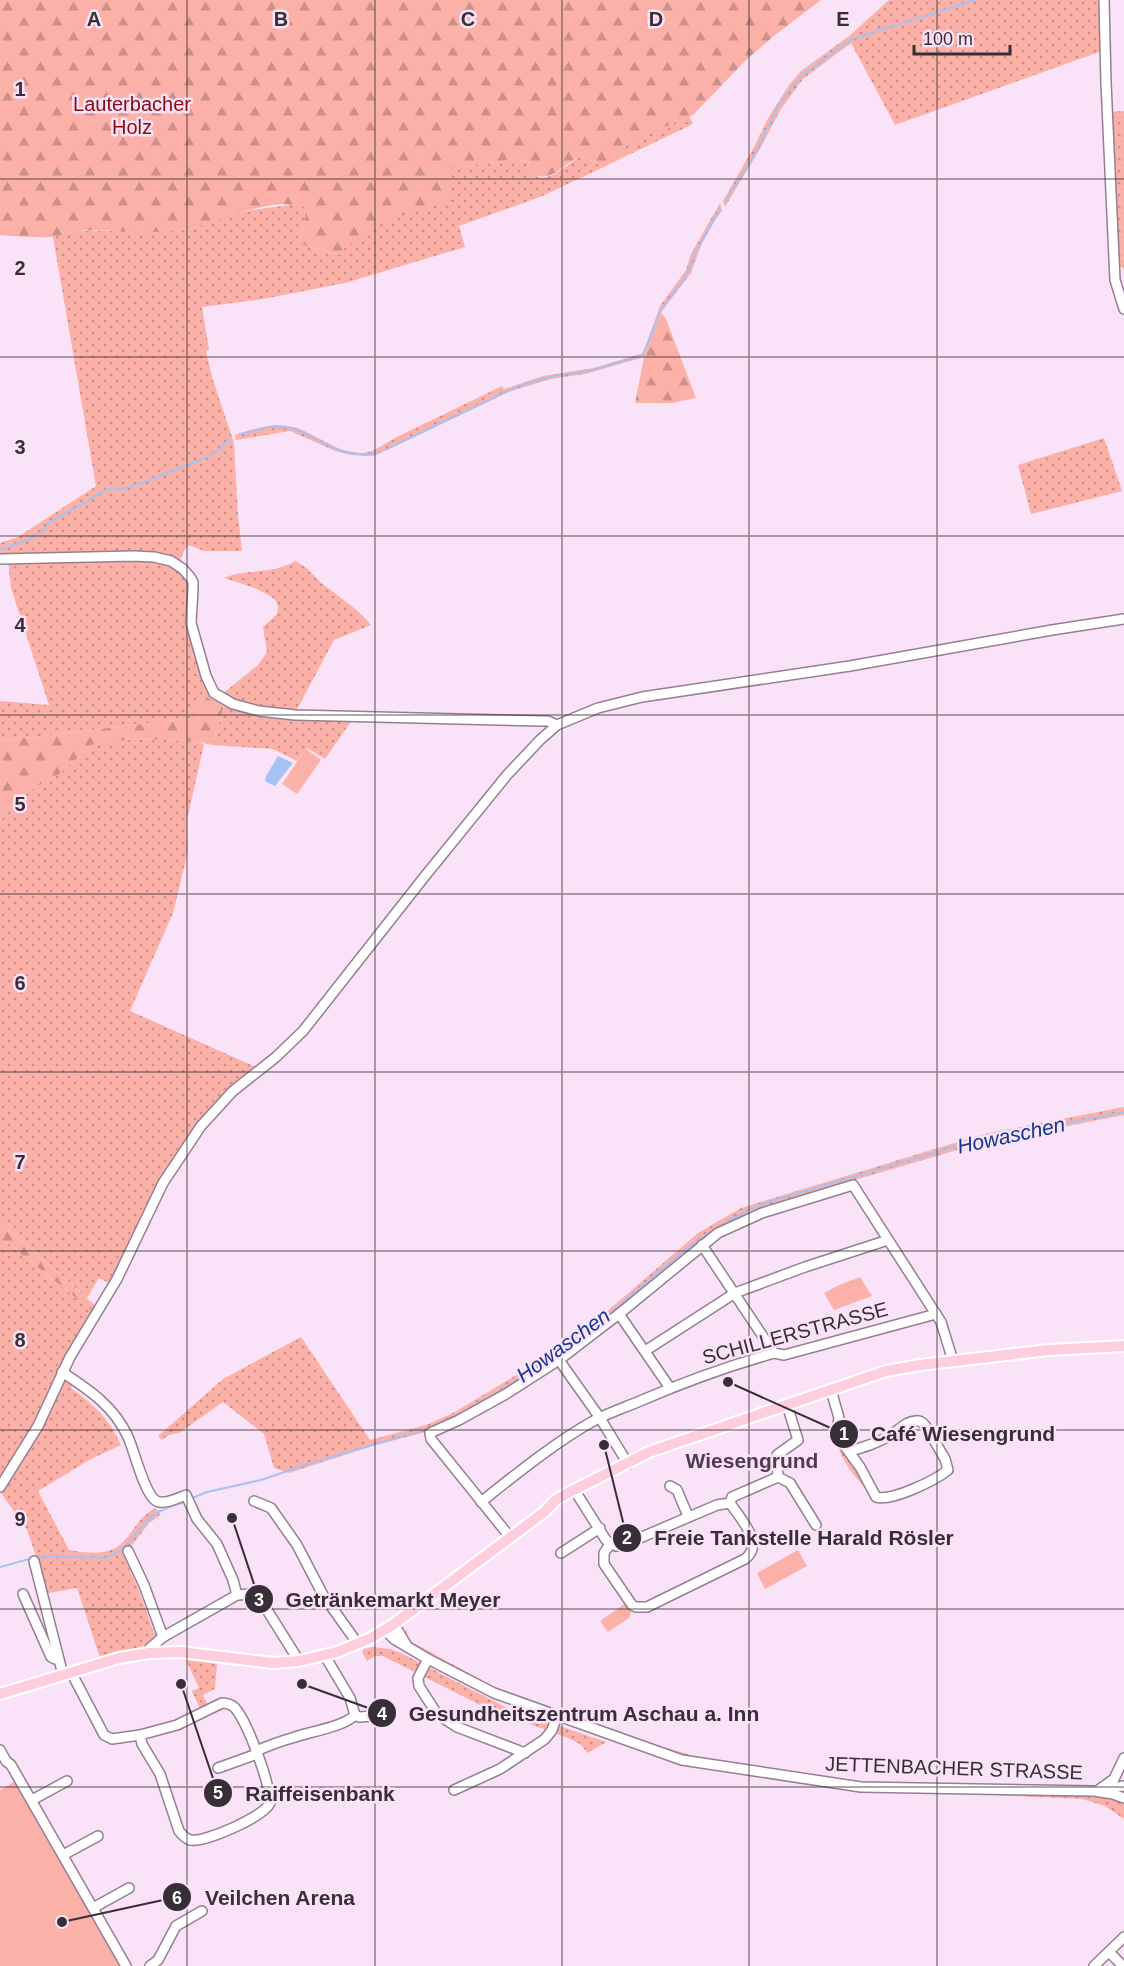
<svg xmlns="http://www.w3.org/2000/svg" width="1124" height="1966" viewBox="0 0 1124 1966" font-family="Arial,sans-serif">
  <defs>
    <pattern id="grass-dots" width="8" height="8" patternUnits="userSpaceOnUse" patternTransform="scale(1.5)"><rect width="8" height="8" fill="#fbb1a7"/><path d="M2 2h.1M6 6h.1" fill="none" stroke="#cc9089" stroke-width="1.8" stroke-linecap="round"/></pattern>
    <pattern id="forest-firs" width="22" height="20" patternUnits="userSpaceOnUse" patternTransform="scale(1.5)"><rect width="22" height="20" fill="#fbb1a7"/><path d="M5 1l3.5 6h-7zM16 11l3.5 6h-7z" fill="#cc9089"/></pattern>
  </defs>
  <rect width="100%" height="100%" fill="#fae3f9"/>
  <g fill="url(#grass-dots)">
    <polygon points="889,0 1102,0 1102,51 895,125 851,43 803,79 781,109 761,147 725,207 723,201 754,147 767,120 789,85 801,71 849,36"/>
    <polygon points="1124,111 1124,269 1116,263 1110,112"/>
    <path d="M689,116l4,8 -73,35c1,-5 2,-9 6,-13 17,-15 43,-21 63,-30z"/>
    <path d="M578,158h7l19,9 -64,30 -81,29 6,21 -120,36 -82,16 -61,8 7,42 -3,2 6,26 22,66 4,72 4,36h-38l-15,-6 -5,6 -4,11 -36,-8 -38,-2 -106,4v-13l18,-6 78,-51 -43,-249 24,-6h95l17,-2 33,-12 30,-7 44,-6 9,3c3,11 -4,21 -5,33l6,6 32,9 12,-13 19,-13 24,-11 57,-49 64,-10 14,3 2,9c3,2 5,5 8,6 13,4 30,-13 40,-19z"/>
    <path d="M720,203l2,8 -7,9 -13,23 -11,30 -30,39 -17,45 -59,17 -34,5 -40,12 -137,65 -23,-1 -18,-5 -43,-19 -54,9 -1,-5c18,-6 39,-13 58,-8 23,6 44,27 69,26 14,-1 24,-11 37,-17 34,-17 69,-33 103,-50l2,3 39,-13 51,-8 46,-14 3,-1 17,-47 26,-36 5,-16z"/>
    <polygon points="1104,438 1122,491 1031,514 1018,465"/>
    <polygon points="154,559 179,568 190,582 188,615 207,688 211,698 197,703 191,718 0,741 0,701 49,705 11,588 8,561"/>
    <path d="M295,561c16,8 17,14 29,24 17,13 34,24 47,40l-37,15 -39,73 -46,-6 -28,-12 37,-30 9,-13 -4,-25 14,-13c1,-5 2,-10 -2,-14 -12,-11 -36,-17 -51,-22 22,-10 50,-3 71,-17z"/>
    <polygon points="224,706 272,717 352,720 325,759 307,748 297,761 273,749 212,745"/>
    <polygon points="133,739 194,741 204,744 187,820 188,851 173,913 130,1011 258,1068 198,1125 111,1284 99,1278 87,1298 0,1222 0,821 18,797 58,775 91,745"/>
    <polygon points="1124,1107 1124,1115 981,1143 753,1210 721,1227 700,1241 558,1358 456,1420 426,1432 376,1445 289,1473 274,1468 264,1434 223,1402 179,1433 169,1435 162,1440 158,1436 223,1379 301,1337 370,1440 426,1425 455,1412 554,1352 597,1320 698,1233 741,1208 984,1134"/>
    <polygon points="0,1237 95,1313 35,1426 0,1484"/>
    <path d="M67,1378l7,4 -3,6c24,18 37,29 50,57l-30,14 -53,32 31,59c17,3 40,7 54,-8 13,-13 15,-25 33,-34l4,7 -11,8 -25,33 14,32 16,45 4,-1 1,3c-16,16 -38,17 -59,23l-23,-70 -34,6 -8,-41 -8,-23 -26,-37 37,-65 25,-49z"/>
    <path d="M835,1436l11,15 21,38c-16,-15 -27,-31 -32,-53z"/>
    <polygon points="407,1629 407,1637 412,1642 494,1687 519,1697 645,1742 688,1754 690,1757 675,1754 487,1686 412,1645 403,1635"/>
    <polygon points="373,1647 390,1649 403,1654 507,1708 606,1742 588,1753 580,1744 568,1738 486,1708 383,1656 375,1656 367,1661 362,1652 364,1649"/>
    <polygon points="186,1660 217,1664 215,1689 203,1695 209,1707 201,1711 192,1691 199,1688"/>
    <polygon points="951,1793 1102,1795 1124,1804 1124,1819 1105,1806 1082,1799"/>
  </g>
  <g fill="url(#forest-firs)">
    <path d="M0,0h821l-46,35 -30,26 -52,54 -52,22 -15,9 -4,5 -2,8 -16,8c-7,-3 -15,-9 -22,-9 -15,-1 -26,25 -48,17l-4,-4 -2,-9 -14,-3 -63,10 -4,4 5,28c-45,13 -80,19 -114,54l-32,-9 -6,-6c1,-12 8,-22 4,-33 -39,-12 -91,20 -129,24 -32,3 -65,-2 -97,0 -9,1 -18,6 -27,6 -17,1 -34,-1 -51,-2z"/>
    <polygon points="661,312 666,319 696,398 672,403 635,403 644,357"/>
    <polygon points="211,698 224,706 212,745 194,741 133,739 91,745 58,775 18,797 0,821 0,741 191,718 197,703"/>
    <polygon points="0,1222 98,1308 95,1313 0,1237"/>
  </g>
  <g fill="#fbb1a7">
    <polygon points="306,749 321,760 297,794 282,784"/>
    <polygon points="860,1277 872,1296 834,1310 824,1293 839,1285"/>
    <polygon points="798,1550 807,1566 765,1589 757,1573"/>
    <polygon points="626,1603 632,1609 629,1618 608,1632 600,1621"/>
    <polygon points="16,1781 120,1966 0,1966 0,1790"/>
  </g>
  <polygon fill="#a8c1f5" points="278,756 293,763 275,786 265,781 266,776"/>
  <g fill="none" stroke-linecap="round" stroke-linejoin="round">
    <g stroke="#a8c1f5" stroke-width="2">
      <polyline points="726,200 753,158 779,104 800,77 852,39 975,0"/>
      <polyline points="240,434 274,426 296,429 340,451 365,455 380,452"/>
      <polyline points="387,449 518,386 558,375 589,371 643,355 660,312 685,278 696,252 720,209"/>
      <polyline points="0,550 33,538 45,529 49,523 55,519 88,501 95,496 106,490 115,488 119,490 142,483 205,458 219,450 229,439"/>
      <path d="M458,1415c51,-29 99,-58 144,-95 55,-45 100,-93 166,-118l213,-63 143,-27"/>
      <polyline points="190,1499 207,1492 261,1480 314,1462 427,1429 448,1420"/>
      <path d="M0,1567l40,-11 65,2c21,-6 28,-23 42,-37 10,-11 24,-14 37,-19"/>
    </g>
    <g stroke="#947f93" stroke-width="12">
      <g id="minor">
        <polyline points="1104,0 1106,83 1115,280 1124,309"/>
        <polyline points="0,559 134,556 154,557 171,561 183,569 190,577 193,582 193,589 191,623 206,676 214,693 233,704 259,711 295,715 543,721 548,721 557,725"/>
        <polyline points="702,1245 774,1353"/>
        <polyline points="619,1314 670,1388"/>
        <polyline points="645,1351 735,1293 805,1267 888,1240"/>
        <polyline points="559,1360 600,1418 628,1464"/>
        <path d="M62,1372c27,18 52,34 66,65 6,13 16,55 27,63 7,6 23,-2 31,-5l11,24 20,25 16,36 4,15"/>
        <path d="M831,1390l8,28 -2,13 1,6 22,30 16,30c15,5 60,-17 72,-27l-3,-11 -18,-31c-3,-4 -6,-8 -11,-7 -10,0 -18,10 -25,14 -13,8 -27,12 -41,16"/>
        <polyline points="778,1477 777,1455 798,1440 787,1405"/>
        <polyline points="670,1486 677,1490 688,1516"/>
        <polyline points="0,1487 38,1426 70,1357 117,1279 163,1183 201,1126 233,1091 276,1057 303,1031 425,876 507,775 540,740 557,725 598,708 642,697 850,666 1052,630 1124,619"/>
        <polyline points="575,1491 606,1540 616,1546 621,1546 717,1505 730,1503 732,1497 778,1477 790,1483 816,1525"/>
        <polyline points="254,1501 271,1508 297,1545 323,1595 358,1644"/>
        <path d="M481,1502c35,-28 77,-62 116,-83 14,-7 29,-12 43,-18 44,-19 88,-35 134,-48l10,2 152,-41"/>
        <polyline points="510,1537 431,1439 430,1433 459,1420 506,1394 559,1360 619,1314 718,1233 762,1213 853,1185 941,1322 953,1361"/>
        <path d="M610,1544l-6,9v11l28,41 4,2h11l98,-48c20,-15 -5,-41 -15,-56"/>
        <polyline points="128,1551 144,1585 163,1637"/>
        <polyline points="561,1553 600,1528"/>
        <polyline points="34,1561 63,1675"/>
        <polyline points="23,1594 51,1657 55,1659"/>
        <polyline points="394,1624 407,1646"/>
        <polyline points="385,1630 394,1639 428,1659 494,1693 682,1760 861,1787 1094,1791 1113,1794 1124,1798"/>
        <polyline points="149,1653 150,1648 163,1637 237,1595 252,1594 262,1602 299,1661"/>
        <polyline points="428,1659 418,1678 419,1686 437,1714 457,1727 525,1753"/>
        <polyline points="71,1672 104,1735 112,1739 140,1735"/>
        <path d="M222,1703c5,0 9,1 13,5 13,15 35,75 35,95 -6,14 -66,40 -80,37 -5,-2 -8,-5 -11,-9l-19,-57 -18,-30 -2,-9 37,-10z"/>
        <polyline points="355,1715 359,1717 389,1715"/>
        <polyline points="0,1750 6,1761 11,1765 126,1966"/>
        <path d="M256,1751c12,-5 24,-10 36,-13 16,-6 52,-11 63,-23l-5,-17 -25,-42"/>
        <polyline points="218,1768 257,1754"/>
        <polyline points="1100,1789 1114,1779 1124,1758"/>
        <polyline points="1102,1789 1124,1786"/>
        <polyline points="454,1790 500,1769 545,1739 552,1730 557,1716"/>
        <polyline points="32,1800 67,1781"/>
        <polyline points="63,1855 98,1836"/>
        <polyline points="93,1908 129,1888"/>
        <polyline points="1109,1952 1123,1966"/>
        <polyline points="150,1966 158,1960 176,1926 202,1911"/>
        <polyline points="1094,1966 1124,1937"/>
      </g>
    </g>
    <g stroke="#fff" stroke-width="14">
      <polyline id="major" points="0,1694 119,1658 149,1653 181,1652 273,1663 299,1661 337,1652 371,1638 394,1624 543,1513 556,1500 566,1494 649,1452 886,1371 920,1365 1049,1350 1124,1346"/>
    </g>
    <use href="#minor" stroke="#fff" stroke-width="9"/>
    <use href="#major" stroke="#fecedf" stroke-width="10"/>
  </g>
  <path fill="none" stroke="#372e37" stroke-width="1.5" stroke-opacity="0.55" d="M187,0v1966M375,0v1966M562,0v1966M749,0v1966M937,0v1966M0,179h1124M0,357h1124M0,536h1124M0,715h1124M0,894h1124M0,1072h1124M0,1251h1124M0,1430h1124M0,1609h1124M0,1787h1124"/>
  <g text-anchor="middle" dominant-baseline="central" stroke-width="5" stroke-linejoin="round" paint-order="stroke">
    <g font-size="20" fill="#8c0a0c" stroke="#fae3f9">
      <text x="132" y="104">Lauterbacher<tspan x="132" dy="23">Holz</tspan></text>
    </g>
    <g font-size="20" fill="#372e37" stroke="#fae3f9">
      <text transform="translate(795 1333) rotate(-15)">SCHILLERSTRASSE</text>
      <text transform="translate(954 1768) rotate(2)">JETTENBACHER STRASSE</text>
    </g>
    <g font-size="21" font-style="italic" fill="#133593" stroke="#fae3f9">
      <text transform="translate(1011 1135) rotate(-12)">Howaschen</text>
      <text transform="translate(563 1345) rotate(-36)">Howaschen</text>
    </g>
    <g font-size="21" font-weight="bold" fill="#4f3d4f" stroke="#fae3f9">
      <text x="752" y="1460">Wiesengrund</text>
    </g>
  </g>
  <g font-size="20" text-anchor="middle" font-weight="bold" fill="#372e37" stroke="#fae3f9" stroke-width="5" stroke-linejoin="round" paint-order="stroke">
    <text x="94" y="26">A</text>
    <text x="281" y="26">B</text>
    <text x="468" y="26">C</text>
    <text x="656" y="26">D</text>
    <text x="843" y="26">E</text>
    <text x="20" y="96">1</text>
    <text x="20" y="275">2</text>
    <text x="20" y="454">3</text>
    <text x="20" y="632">4</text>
    <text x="20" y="811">5</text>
    <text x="20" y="990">6</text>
    <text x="20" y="1169">7</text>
    <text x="20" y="1347">8</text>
    <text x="20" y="1526">9</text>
  </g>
  <path fill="none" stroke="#372e37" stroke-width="2" d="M728 1382L844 1434M604 1445L627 1538M232 1518L259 1599M302 1684L382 1713M181 1684L218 1793M62 1922L177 1897"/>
  <g fill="#372e37" stroke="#fae3f9" stroke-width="2">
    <circle cx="728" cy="1382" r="6"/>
    <circle cx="604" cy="1445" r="6"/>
    <circle cx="232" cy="1518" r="6"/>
    <circle cx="302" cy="1684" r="6"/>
    <circle cx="181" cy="1684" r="6"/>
    <circle cx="62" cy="1922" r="6"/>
    <circle cx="844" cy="1434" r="15"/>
    <circle cx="627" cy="1538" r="15"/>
    <circle cx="259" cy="1599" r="15"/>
    <circle cx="382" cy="1713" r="15"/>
    <circle cx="218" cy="1793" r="15"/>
    <circle cx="177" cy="1897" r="15"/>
  </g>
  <g font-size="18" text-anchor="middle" font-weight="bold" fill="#fff">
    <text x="844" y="1440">1</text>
    <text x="627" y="1544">2</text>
    <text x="259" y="1606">3</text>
    <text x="382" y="1720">4</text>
    <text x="218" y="1799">5</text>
    <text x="177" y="1904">6</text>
  </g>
  <g font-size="21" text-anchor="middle" font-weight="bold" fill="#372e37" stroke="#fae3f9" stroke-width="5" stroke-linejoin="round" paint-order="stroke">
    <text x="963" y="1441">Café Wiesengrund</text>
    <text x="804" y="1545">Freie Tankstelle Harald Rösler</text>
    <text x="393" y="1607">Getränkemarkt Meyer</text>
    <text x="584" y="1721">Gesundheitszentrum Aschau a. Inn</text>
    <text x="320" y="1801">Raiffeisenbank</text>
    <text x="280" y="1905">Veilchen Arena</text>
  </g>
  <path d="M914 45v9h96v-9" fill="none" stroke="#372e37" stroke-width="3"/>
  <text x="923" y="45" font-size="18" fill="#372e37" stroke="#fae3f9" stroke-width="4.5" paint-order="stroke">100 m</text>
</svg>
